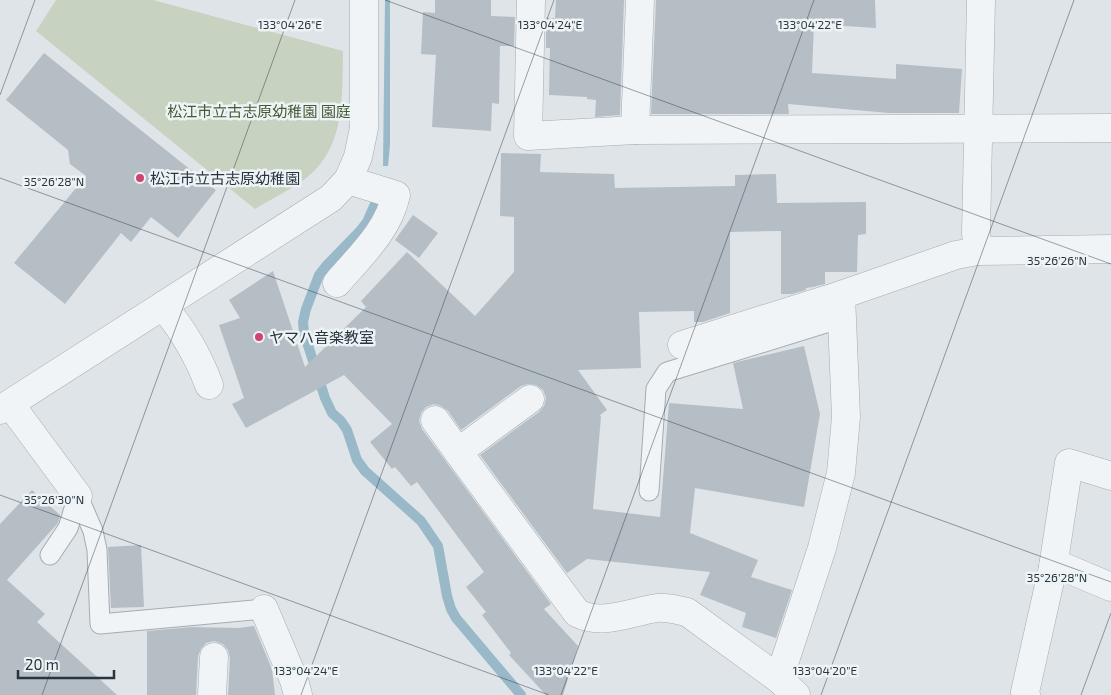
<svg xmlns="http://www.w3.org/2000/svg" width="1111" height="695" viewBox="0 0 1111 695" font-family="'Exo 2','Noto Sans JP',sans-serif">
  <rect width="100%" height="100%" fill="#dfe4e8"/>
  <path fill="#c8d2c0" d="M56,0h97l190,51c-1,46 3,97 -38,128 -15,11 -34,20 -50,30l-219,-178z"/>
  <polygon fill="#99b9c9" points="385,0 390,0 390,144 388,166 383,166"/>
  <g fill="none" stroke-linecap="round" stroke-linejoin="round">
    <polyline stroke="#99b9c9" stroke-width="10" points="375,204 367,222 360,231 326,266 319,275 306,309 303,322 304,333 325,398 332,413 341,421 347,430 357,460 365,471 421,521 438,546 447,596 451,609 456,618 521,695"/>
  </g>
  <g fill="#b6bec5">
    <polygon points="435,0 491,0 491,16 515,17 514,46 500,46 499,104 492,103 491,131 432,127 436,55 421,54 423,12 435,13"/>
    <polygon points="556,0 624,0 620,115 595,117 596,100 587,99 587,97 549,95 550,48 546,48 546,18 555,18"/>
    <polygon points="656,0 875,0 876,28 814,24 812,73 896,79 896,64 962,69 959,113 889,113 788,104 789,114 651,114"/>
    <polygon points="44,53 216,190 178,238 151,217 131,242 121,233 65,304 14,263 86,176 70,164 68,150 6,100"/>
    <polygon points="501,153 541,154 540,172 614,174 615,188 735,186 735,175 776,174 777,203 866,202 866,234 858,235 857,272 825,272 825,284 813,287 806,288 806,290 792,294 781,294 781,231 730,232 730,313 703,322 694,322 694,311 639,312 641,368 578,370 607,410 600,415 601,417 593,509 660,517 669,403 743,409 733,363 804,346 820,414 804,507 695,488 690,533 758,560 751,577 792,590 776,638 742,627 746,613 700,595 710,572 587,559 567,573 480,455 539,412 544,406 546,398 543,390 536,385 528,384 521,386 461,430 448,411 441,406 434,404 426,407 421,413 419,421 422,429 551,604 544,609 578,646 563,695 546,695 509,655 511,653 482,615 486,612 466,587 484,572 417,482 411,486 395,467 392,469 370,442 392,424 344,375 246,428 232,404 244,398 219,325 240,318 229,300 273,271 305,367 366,307 361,301 407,252 475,316 514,272 514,217 500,216"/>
    <polygon points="413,215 438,233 419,258 395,240"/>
    <polygon points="32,490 60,515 58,523 7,580 45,614 37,622 117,695 0,695 0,524"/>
    <polygon points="141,545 144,607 111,608 108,547"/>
    <polygon points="254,626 272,669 275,695 228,695 230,658 228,650 223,644 214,641 206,643 201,649 198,656 196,695 147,695 147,631 192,627 238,628"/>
  </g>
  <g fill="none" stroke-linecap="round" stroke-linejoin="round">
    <g stroke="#a4acb2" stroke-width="21">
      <g id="lane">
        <polyline points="649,491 656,389 667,372 842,318"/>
        <polyline points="78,496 93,531 97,550 100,624 264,609"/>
        <polyline points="50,555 68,528 78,496"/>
      </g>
    </g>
    <g stroke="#a4acb2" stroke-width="29">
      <g id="street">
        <polyline points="531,0 528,136 635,130 1111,128"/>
        <polyline points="635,130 640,0"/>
        <polyline points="978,251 1111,249"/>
        <path d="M337,283c23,-27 51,-52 59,-88l-48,-15"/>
        <path d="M163,306c20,24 35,49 46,79"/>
        <polyline points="682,345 841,295"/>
        <path d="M530,399l-72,53 119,161c26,13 53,-1 80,-5 10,-1 20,2 30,4l92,67"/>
        <polyline points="10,404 78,496"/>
        <polyline points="0,410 331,198 348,180 358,157 364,128 364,0"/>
        <polyline points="435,420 458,452"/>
        <polyline points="1053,567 1069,463 1111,476"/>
        <polyline points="264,609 294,680 298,695"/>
        <polyline points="212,695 214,657"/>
        <polyline points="796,695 779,679 822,548 841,473 846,417 841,295 956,255 978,251 976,233 981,0"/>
        <polyline points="1026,695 1025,692 1054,563 1111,587"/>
      </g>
    </g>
    <use href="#lane" stroke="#f1f4f6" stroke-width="19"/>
    <use href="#street" stroke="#f1f4f6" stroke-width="28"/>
  </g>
  <path fill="none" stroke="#28353f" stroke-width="1" stroke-opacity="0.45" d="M385,0l726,264M0,95l35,-95M0,178l1111,404M0,495l549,200M42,695l253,-695M301,695l253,-695M561,695l253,-695M821,695l253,-695M1081,695l30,-82"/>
  <g fill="#cf4271" stroke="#eef3f6" stroke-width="2">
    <circle cx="140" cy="178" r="5"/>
    <circle cx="259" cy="337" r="5"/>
  </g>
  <g text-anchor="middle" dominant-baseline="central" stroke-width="5" stroke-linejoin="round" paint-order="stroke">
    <g font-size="15" fill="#435b35" stroke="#eef3f6">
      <text x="259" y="111">松江市立古志原幼稚園 園庭</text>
    </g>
    <g font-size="15" fill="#28353f" stroke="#eef3f6" text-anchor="start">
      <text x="150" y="178">松江市立古志原幼稚園</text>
      <text x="269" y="337">ヤマハ音楽教室</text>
    </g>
  </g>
  <g font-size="12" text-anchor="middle" fill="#28353f" stroke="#eef3f6" stroke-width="5" stroke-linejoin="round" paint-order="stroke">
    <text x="290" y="29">133°04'26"E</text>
    <text x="550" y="29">133°04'24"E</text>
    <text x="810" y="29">133°04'22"E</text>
    <text x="54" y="186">35°26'28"N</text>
    <text x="1057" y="265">35°26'26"N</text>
    <text x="54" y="504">35°26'30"N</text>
    <text x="1057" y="582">35°26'28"N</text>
    <text x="306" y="675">133°04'24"E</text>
    <text x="566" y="675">133°04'22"E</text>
    <text x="825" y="675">133°04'20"E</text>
  </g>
  <path d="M18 670v8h96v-8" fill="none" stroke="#28353f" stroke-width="2.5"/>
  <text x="25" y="670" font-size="15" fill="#28353f" stroke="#eef3f6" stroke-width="4" paint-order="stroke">20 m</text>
</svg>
